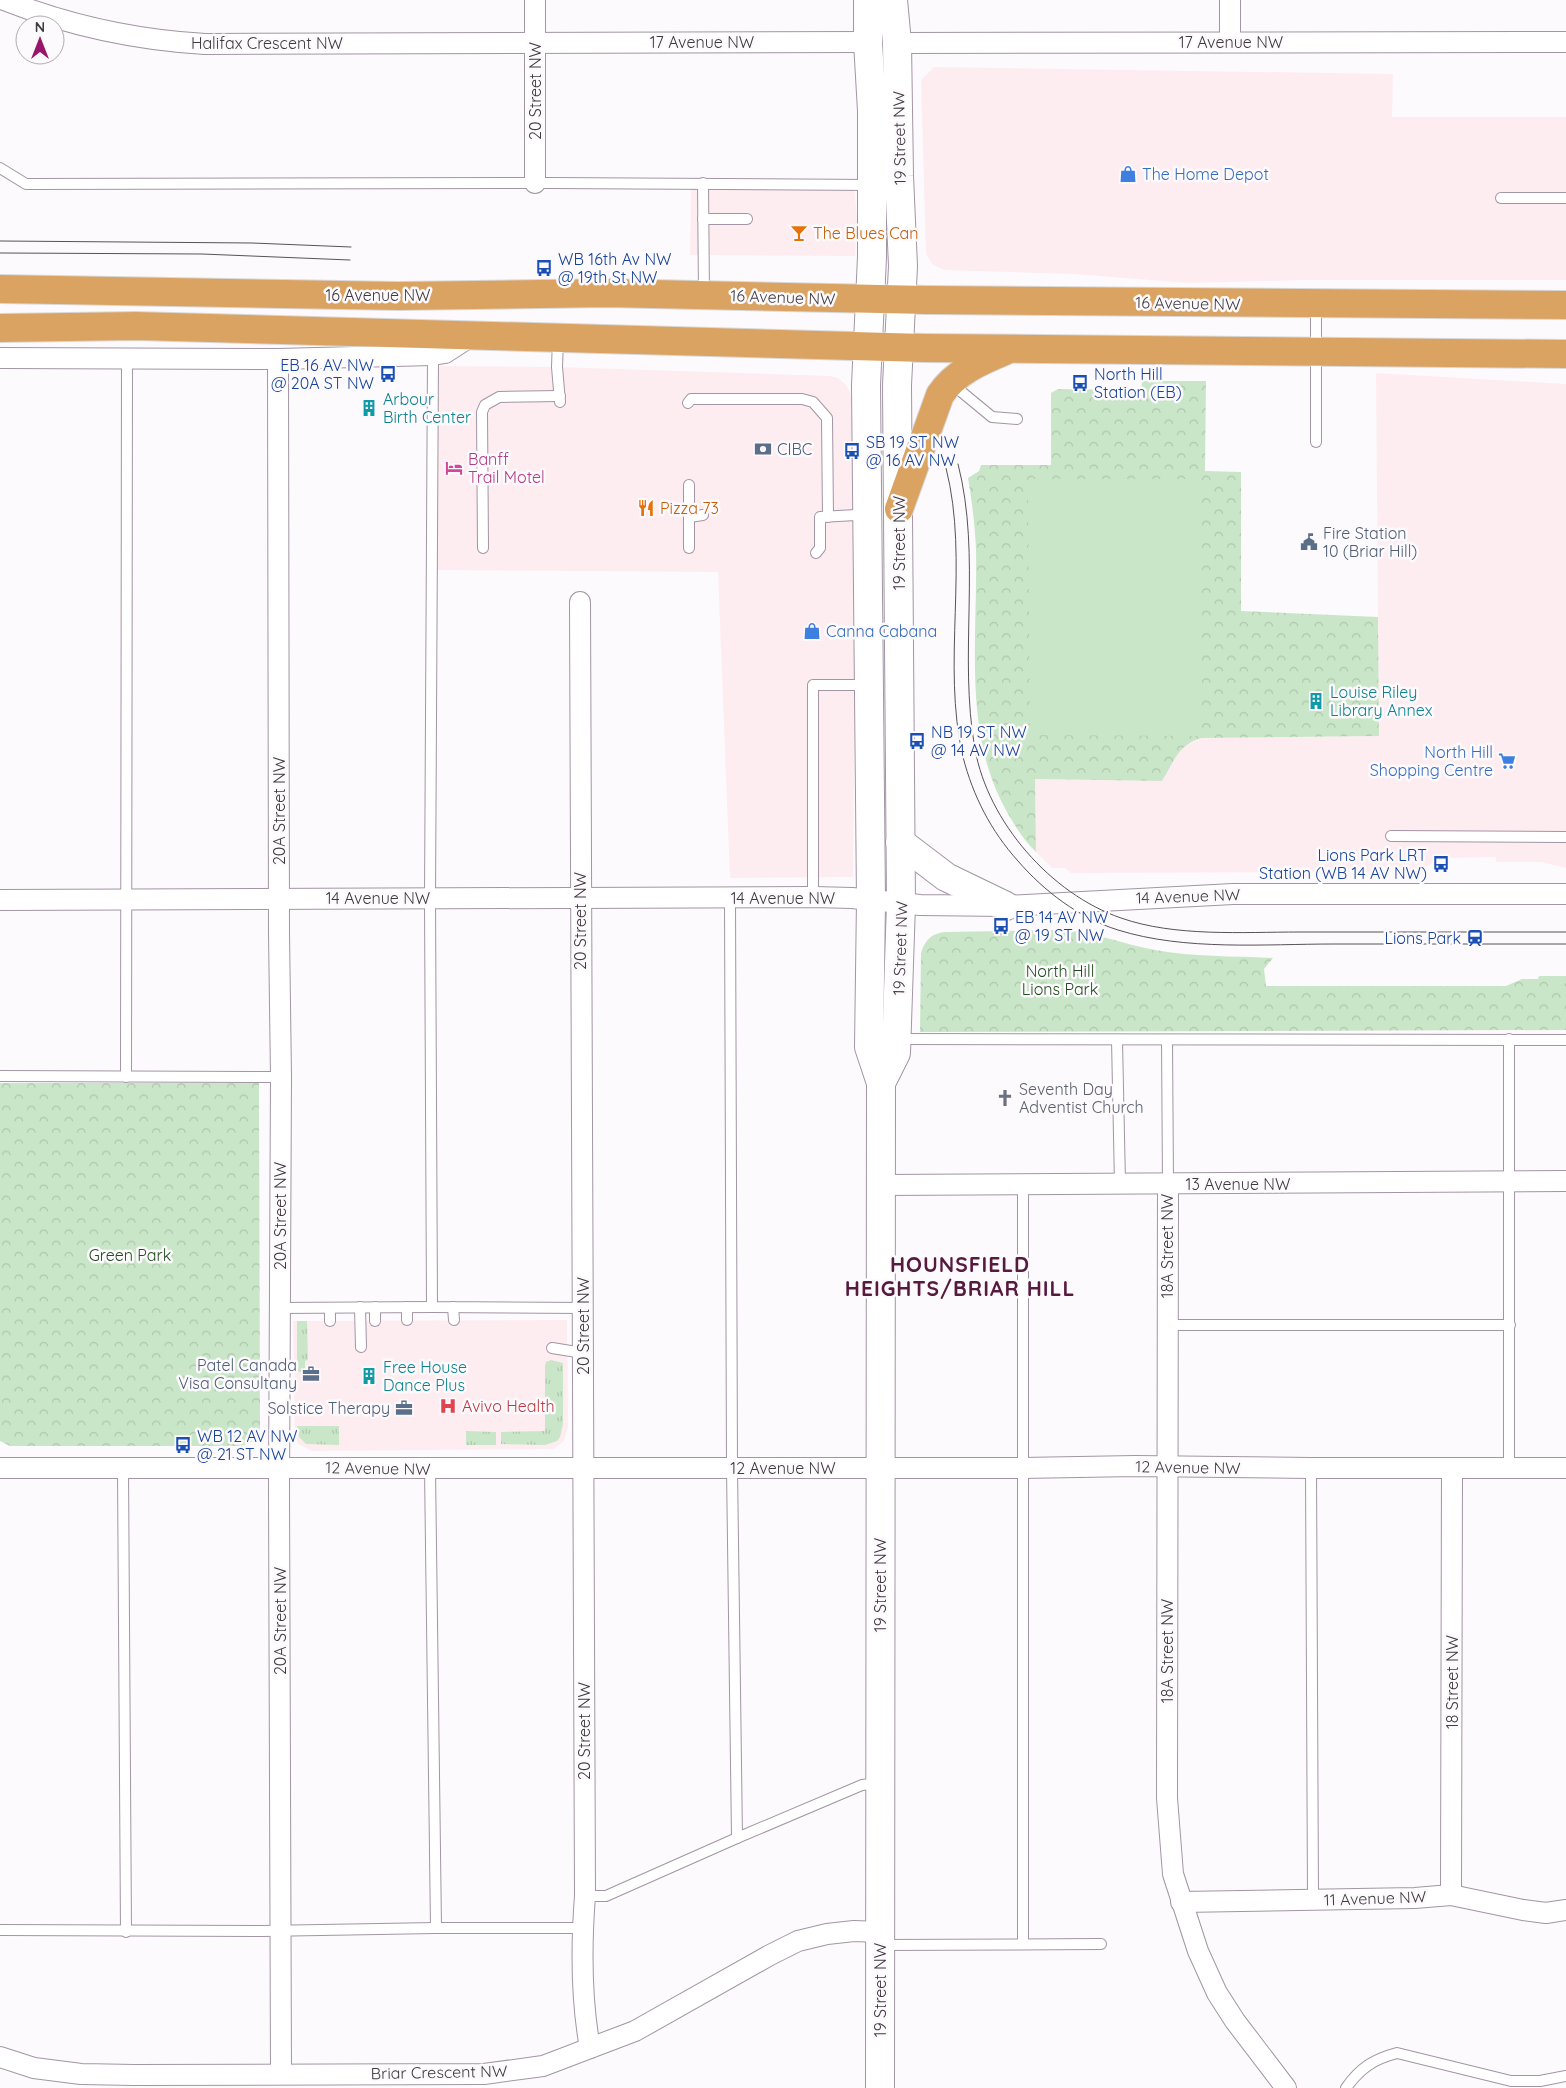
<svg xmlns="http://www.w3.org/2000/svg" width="1566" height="2088" viewBox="0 0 1566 2088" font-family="Quicksand,sans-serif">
  <defs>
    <pattern id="grass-tufts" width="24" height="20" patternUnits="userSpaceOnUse" patternTransform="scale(1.25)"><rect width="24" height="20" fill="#cae6c8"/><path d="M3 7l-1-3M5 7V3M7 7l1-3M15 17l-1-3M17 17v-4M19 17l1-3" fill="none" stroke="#afc6ad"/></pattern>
    <pattern id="forest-crowns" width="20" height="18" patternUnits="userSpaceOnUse" patternTransform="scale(1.25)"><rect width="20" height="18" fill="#cae6c8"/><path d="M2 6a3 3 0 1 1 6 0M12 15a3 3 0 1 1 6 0" fill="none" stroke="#afc6ad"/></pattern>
  </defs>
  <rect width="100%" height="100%" fill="#fdfafd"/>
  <g fill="#fdedf0">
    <polygon points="934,67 1393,74 1392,117 1566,117 1566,280 1304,280 1188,283 1073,274 944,270 933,265 926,254 921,80"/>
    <polygon points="854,184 857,220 855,256 690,255 691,185"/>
    <polygon points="433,366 557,367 830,376 838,378 845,384 850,392 854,409 856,515 853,877 730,878 718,572 433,570"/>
    <polygon points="1376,373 1566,384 1566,868 1541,862 1496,862 1496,857 1437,858 1436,862 1412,872 1380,866 1374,872 1071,873 1065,868 1052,868 1036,852 1035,779 1162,781 1172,761 1183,747 1202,738 1379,736"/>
    <polygon points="567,1320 568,1427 564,1441 554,1449 312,1451 298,1444 295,1437 293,1321"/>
  </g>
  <g fill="url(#grass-tufts)">
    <polygon points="297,1321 307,1321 308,1360 305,1361 305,1372 297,1372"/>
    <polygon points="551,1360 563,1363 563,1424 560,1437 557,1441 545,1445 501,1444 501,1432 545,1431 545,1366 546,1362"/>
    <polygon points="297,1426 339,1426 339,1445 306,1444 299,1437"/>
    <polygon points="466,1431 496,1432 496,1445 466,1445"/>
  </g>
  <g fill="url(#forest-crowns)">
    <path d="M1142,381h64l-1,90 36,1v139l137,6 1,119 -177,2c-24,6 -28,24 -40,43l-127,-2 1,73c-12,-11 -21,-26 -29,-40 -45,-79 -29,-174 -31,-262 -1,-24 -4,-48 -8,-72l11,-7 2,-6h70v-72l7,-4 83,1z"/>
    <path d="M1062,930c32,2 61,14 93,20 39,7 78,6 118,8l-9,11 2,17h240l16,-7h16l1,-3h27v54l-646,2 1,-79c4,-13 10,-19 23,-21z"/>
    <polygon points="0,1083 259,1083 260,1427 259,1433 254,1441 241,1446 10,1446 0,1441"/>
  </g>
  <polygon fill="#cae6c8" points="1028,479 1199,479 1201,736 1030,735"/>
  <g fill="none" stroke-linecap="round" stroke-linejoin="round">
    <g stroke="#a295a4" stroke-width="12">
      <g id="lane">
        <polyline points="0,168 26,184 549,183 872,185"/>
        <polyline points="703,183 704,295"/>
        <polyline points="1501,198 1566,198"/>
        <polyline points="703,219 747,219"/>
        <polyline points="1316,305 1316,442"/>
        <polyline points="558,340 557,367 560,402"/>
        <polyline points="433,355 430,898 432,1307 584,1308"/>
        <polyline points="952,384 992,417 1017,419"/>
        <polyline points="688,403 691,399 802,399 813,402 827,418 828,517"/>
        <polyline points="689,485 689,548"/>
        <polyline points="689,517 703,515"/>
        <polyline points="483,548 482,412 485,405 499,397 560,396"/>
        <polyline points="816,553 820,548 820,517 856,515 867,517"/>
        <polyline points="1391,836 1566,837"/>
        <polyline points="813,897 813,685 867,685"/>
        <polyline points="897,1039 1566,1040"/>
        <polyline points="1509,1039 1509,1468"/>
        <polyline points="1117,1040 1120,1184"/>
        <polyline points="1167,1040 1168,1184"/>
        <polyline points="0,1076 281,1077"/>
        <polyline points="126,1077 127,359"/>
        <polyline points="1023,1184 1023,1944"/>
        <polyline points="360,1307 361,1347"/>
        <polyline points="375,1307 375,1321"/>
        <polyline points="407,1307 407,1320"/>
        <polyline points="453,1307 454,1320"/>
        <polyline points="280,1308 432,1307"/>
        <polyline points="330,1308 330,1321"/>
        <polyline points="1166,1325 1510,1325"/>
        <polyline points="552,1348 583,1353"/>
        <polyline points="123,1468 126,1932"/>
        <polyline points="1311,1468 1313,1899"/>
        <polyline points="430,1469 436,1928"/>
        <polyline points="737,1838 862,1785 880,1783"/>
        <polyline points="585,1896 606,1896 737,1838 732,1468 730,898"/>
        <polyline points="0,1930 263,1931 436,1928 582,1928"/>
        <polyline points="880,1945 1101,1944"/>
        <path d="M1346,2088c14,-20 28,-29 51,-35l114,28h29l26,-5"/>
      </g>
    </g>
    <g stroke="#a295a4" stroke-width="22">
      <g id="street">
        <path d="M4,0c66,26 131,40 201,44l663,-2"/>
        <polyline points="1230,42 1230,0"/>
        <polyline points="897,43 1566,42"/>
        <polyline points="535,183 535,0"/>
        <polyline points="0,358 278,359 433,355 445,353 473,335"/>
        <polyline points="278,359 279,933 281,1077 279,1489 281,2074"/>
        <path d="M580,602l5,1294c-4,51 -4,102 5,152"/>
        <polyline points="0,900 813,897 852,898 920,905 1006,906 1233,894 1566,894"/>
        <polyline points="1168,1184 1167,1798 1173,1874 1198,1951 1217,1993 1235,2021 1286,2088"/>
        <polyline points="880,1185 1566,1181"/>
        <polyline points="0,1468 1022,1468 1135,1466 1311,1468 1566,1468"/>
        <polyline points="1451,1895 1452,1469"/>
        <polyline points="1181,1902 1415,1898 1451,1895 1523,1910 1546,1913 1566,1910"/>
        <polyline points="0,2057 34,2068 81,2074 134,2075 484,2074 543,2066 635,2031 770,1955 798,1941 827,1934 854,1931 880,1932"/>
      </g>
    </g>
    <g stroke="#a295a4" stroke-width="30">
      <g id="secondary">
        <polyline points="868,0 868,42 872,111 872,257 866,385 871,900 869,1047 881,1083 880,2088"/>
        <polyline points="900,842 946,877 1006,906"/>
        <polyline points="881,1083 896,1053 901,904 897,385 903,266 899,176 897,43 893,0"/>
      </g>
    </g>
    <g stroke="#d9d8d9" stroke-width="30">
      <g id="highway">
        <polyline points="0,289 398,296 607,293 928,300 1566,305"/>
        <polyline points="0,328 136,326 925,348 1566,354"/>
        <path d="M899,509l41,-114c15,-23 41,-34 65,-44"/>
      </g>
    </g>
    <use href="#lane" stroke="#fff" stroke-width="10"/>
    <use href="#street" stroke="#fff" stroke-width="20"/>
    <use href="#secondary" stroke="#fff" stroke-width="28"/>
    <use href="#highway" stroke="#dba362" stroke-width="28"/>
    <g stroke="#575258" stroke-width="1">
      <polyline points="0,241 252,243 351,247"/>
      <polyline points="0,253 202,254 350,260"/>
      <path d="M958,464c24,93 0,191 17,285 13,73 76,145 146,169 54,19 122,14 178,14 89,0 178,0 267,0"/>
      <path d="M946,468c24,94 -5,195 17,289 10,39 28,74 55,104 26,30 61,57 100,69 67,21 147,14 216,14 77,0 155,0 232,0"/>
    </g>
  </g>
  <defs>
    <g id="shop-bare" transform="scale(1.35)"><path d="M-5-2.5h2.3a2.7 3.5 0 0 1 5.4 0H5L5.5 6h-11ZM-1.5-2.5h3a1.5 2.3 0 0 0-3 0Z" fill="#3f7fe0" stroke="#fdfafd" stroke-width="2.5" paint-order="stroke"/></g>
    <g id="bar-bare" transform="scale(1.35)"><path d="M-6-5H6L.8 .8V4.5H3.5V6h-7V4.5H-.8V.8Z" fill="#e8710a" stroke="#fdfafd" stroke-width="2.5" paint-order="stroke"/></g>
    <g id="bus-bare" transform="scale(1.35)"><path d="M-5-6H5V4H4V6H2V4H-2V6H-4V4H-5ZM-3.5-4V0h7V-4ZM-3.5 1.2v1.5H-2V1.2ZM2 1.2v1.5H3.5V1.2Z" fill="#1a4fb4" stroke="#fdfafd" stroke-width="2.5" paint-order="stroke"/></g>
    <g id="building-bare" transform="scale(1.35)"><path d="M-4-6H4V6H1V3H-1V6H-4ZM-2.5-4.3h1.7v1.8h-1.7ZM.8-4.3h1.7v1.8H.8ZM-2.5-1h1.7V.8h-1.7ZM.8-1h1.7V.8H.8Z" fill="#0f9aa8" stroke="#fdfafd" stroke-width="2.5" paint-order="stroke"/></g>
    <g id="bank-bare" transform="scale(1.35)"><path d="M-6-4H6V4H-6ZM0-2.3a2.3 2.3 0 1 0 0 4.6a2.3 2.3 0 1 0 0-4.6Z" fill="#5c6f8a" stroke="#fdfafd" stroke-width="2.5" paint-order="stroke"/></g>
    <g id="hotel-bare" transform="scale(1.35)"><path d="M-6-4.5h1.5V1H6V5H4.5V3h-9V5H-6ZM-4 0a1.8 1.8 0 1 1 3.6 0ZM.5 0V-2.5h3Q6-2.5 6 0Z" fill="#d1479c" stroke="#fdfafd" stroke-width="2.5" paint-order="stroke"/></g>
    <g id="restaurant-bare" transform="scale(1.35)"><path d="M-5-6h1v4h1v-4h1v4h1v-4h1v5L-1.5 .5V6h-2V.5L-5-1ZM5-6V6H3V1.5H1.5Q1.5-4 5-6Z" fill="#e8710a" stroke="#fdfafd" stroke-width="2.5" paint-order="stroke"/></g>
    <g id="civic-bare" transform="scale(1.35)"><path d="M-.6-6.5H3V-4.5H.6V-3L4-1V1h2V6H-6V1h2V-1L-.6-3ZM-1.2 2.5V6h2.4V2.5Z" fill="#5c6f8a" stroke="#fdfafd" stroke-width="2.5" paint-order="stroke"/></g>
    <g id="supermarket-bare" transform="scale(1.35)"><path d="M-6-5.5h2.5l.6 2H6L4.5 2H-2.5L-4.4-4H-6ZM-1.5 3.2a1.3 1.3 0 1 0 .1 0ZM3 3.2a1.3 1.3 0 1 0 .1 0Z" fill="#3f7fe0" stroke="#fdfafd" stroke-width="2.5" paint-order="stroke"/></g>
    <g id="station-bare" transform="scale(1.35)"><path d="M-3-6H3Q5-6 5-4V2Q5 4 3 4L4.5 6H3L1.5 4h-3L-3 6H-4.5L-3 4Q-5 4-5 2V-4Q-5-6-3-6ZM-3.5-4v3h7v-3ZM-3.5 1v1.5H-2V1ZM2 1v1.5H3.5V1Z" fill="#1a4fb4" stroke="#fdfafd" stroke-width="2.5" paint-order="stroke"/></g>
    <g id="church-bare" transform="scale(1.35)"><path d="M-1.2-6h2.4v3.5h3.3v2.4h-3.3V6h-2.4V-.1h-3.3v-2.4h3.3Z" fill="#6b7280" stroke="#fdfafd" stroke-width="2.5" paint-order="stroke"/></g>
    <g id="office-bare" transform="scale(1.35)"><path d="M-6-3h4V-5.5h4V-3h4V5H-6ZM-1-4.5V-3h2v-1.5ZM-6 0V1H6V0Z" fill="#5c6f8a" stroke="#fdfafd" stroke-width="2.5" paint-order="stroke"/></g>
    <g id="hospital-bare" transform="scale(1.35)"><path d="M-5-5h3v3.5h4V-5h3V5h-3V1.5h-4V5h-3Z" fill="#e0444e" stroke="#fdfafd" stroke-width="2.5" paint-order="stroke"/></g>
  </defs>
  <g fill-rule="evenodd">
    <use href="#shop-bare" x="1128" y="174"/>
    <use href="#bar-bare" x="799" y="233"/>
    <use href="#bus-bare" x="544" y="268"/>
    <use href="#bus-bare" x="388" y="374"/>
    <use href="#bus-bare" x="1080" y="383"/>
    <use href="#building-bare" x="369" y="408"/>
    <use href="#bank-bare" x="763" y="449"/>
    <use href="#bus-bare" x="852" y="451"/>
    <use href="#hotel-bare" x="454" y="468"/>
    <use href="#restaurant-bare" x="646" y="508"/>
    <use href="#civic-bare" x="1309" y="542"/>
    <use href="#shop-bare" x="812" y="631"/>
    <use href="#building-bare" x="1316" y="701"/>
    <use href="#bus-bare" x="917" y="741"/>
    <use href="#supermarket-bare" x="1507" y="761"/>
    <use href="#bus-bare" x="1441" y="864"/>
    <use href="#bus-bare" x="1001" y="926"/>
    <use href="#station-bare" x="1475" y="938"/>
    <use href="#church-bare" x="1005" y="1098"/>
    <use href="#office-bare" x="311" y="1374"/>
    <use href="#building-bare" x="369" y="1376"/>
    <use href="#hospital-bare" x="448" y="1406"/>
    <use href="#office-bare" x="404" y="1408"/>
    <use href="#bus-bare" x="183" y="1445"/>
  </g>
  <g text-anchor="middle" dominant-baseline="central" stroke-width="5" stroke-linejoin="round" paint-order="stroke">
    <g font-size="16" fill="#3f3a40" stroke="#fdfafd">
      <text x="702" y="42">17 Avenue NW</text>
      <text x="1231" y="42">17 Avenue NW</text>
      <text x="267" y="43">Halifax Crescent NW</text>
      <text transform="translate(535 91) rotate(-90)">20 Street NW</text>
      <text transform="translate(899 138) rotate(-91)">19 Street NW</text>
      <text x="378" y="295">16 Avenue NW</text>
      <text transform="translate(783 297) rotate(2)">16 Avenue NW</text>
      <text transform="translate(1188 303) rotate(1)">16 Avenue NW</text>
      <text transform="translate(899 543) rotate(-90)">19 Street NW</text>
      <text transform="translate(279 811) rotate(-90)">20A Street NW</text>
      <text transform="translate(1188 896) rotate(-2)">14 Avenue NW</text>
      <text x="378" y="898">14 Avenue NW</text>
      <text x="783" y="898">14 Avenue NW</text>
      <text transform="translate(580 921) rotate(-90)">20 Street NW</text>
      <text transform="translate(900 948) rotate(-88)">19 Street NW</text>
      <text x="1238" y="1184">13 Avenue NW</text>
      <text transform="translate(280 1216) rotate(-90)">20A Street NW</text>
      <text transform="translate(1167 1246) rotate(-90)">18A Street NW</text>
      <text transform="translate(583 1326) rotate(-90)">20 Street NW</text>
      <text transform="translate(1188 1467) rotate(1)">12 Avenue NW</text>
      <text transform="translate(378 1468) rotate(1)">12 Avenue NW</text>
      <text x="783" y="1468">12 Avenue NW</text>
      <text transform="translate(880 1585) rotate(-90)">19 Street NW</text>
      <text transform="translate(280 1621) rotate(-90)">20A Street NW</text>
      <text transform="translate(1167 1651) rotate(-90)">18A Street NW</text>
      <text transform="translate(1452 1682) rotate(-90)">18 Street NW</text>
      <text transform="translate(584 1731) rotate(-90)">20 Street NW</text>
      <text transform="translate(1375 1898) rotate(-2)">11 Avenue NW</text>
      <text transform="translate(880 1990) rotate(-90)">19 Street NW</text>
      <text transform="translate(439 2072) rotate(-1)">Briar Crescent NW</text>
    </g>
    <g font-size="16" fill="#366cbe" stroke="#fdfafd" text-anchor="start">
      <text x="1142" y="174">The Home Depot</text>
      <text x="826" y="631">Canna Cabana</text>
      <text x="1493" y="752" text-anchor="end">North Hill<tspan x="1493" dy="18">Shopping Centre</tspan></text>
    </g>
    <g font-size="16" fill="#c56008" stroke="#fdfafd" text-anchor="start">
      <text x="813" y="233">The Blues Can</text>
      <text x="660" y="508">Pizza 73</text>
    </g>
    <g font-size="16" fill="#164399" stroke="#fdfafd" text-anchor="start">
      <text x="558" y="259">WB 16th Av NW<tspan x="558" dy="18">@ 19th St NW</tspan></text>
      <text x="374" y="365" text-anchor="end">EB 16 AV NW<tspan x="374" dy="18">@ 20A ST NW</tspan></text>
      <text x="1094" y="374">North Hill<tspan x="1094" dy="18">Station (EB)</tspan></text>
      <text x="866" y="442">SB 19 ST NW<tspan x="866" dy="18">@ 16 AV NW</tspan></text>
      <text x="931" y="732">NB 19 ST NW<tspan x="931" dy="18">@ 14 AV NW</tspan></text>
      <text x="1427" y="855" text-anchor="end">Lions Park LRT<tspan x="1427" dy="18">Station (WB 14 AV NW)</tspan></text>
      <text x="1015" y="917">EB 14 AV NW<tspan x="1015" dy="18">@ 19 ST NW</tspan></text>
      <text x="1461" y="938" text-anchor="end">Lions Park</text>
      <text x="197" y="1436">WB 12 AV NW<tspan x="197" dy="18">@ 21 ST NW</tspan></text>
    </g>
    <g font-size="16" fill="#0d838f" stroke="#fdfafd" text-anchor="start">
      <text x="383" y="399">Arbour<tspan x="383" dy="18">Birth Center</tspan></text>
      <text x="1330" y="692">Louise Riley<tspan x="1330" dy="18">Library Annex</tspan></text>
      <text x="383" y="1367">Free House<tspan x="383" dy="18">Dance Plus</tspan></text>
    </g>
    <g font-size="16" fill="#4e5e75" stroke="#fdfafd" text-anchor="start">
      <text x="777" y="449">CIBC</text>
      <text x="1323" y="533">Fire Station<tspan x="1323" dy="18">10 (Briar Hill)</tspan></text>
      <text x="297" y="1365" text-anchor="end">Patel Canada<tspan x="297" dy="18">Visa Consultany</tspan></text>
      <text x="390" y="1408" text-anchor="end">Solstice Therapy</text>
    </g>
    <g font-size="16" fill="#b23c85" stroke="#fdfafd" text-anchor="start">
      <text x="468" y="459">Banff<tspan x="468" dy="18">Trail Motel</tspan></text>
    </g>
    <g font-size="16" fill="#234d20" stroke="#fdfafd">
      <text x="1060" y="971">North Hill<tspan x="1060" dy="18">Lions Park</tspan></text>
      <text x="130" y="1255">Green Park</text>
    </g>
    <g font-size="16" fill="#5b616d" stroke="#fdfafd" text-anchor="start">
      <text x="1019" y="1089">Seventh Day<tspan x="1019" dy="18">Adventist Church</tspan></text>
    </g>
    <g font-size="16" fill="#be3a42" stroke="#fdfafd" text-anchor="start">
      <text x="462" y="1406">Avivo Health</text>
    </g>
    <g font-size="21" font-weight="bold" letter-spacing="1" fill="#571a3f" stroke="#fdfafd">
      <text x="960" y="1264">HOUNSFIELD<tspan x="960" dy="24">HEIGHTS/BRIAR HILL</tspan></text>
    </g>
  </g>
  <g transform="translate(40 40)"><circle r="24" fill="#fdfafd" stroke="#b1adb1"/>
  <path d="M0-4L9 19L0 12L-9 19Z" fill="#98156b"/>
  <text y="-8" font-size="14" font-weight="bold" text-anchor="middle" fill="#3f3a40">N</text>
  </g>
</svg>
